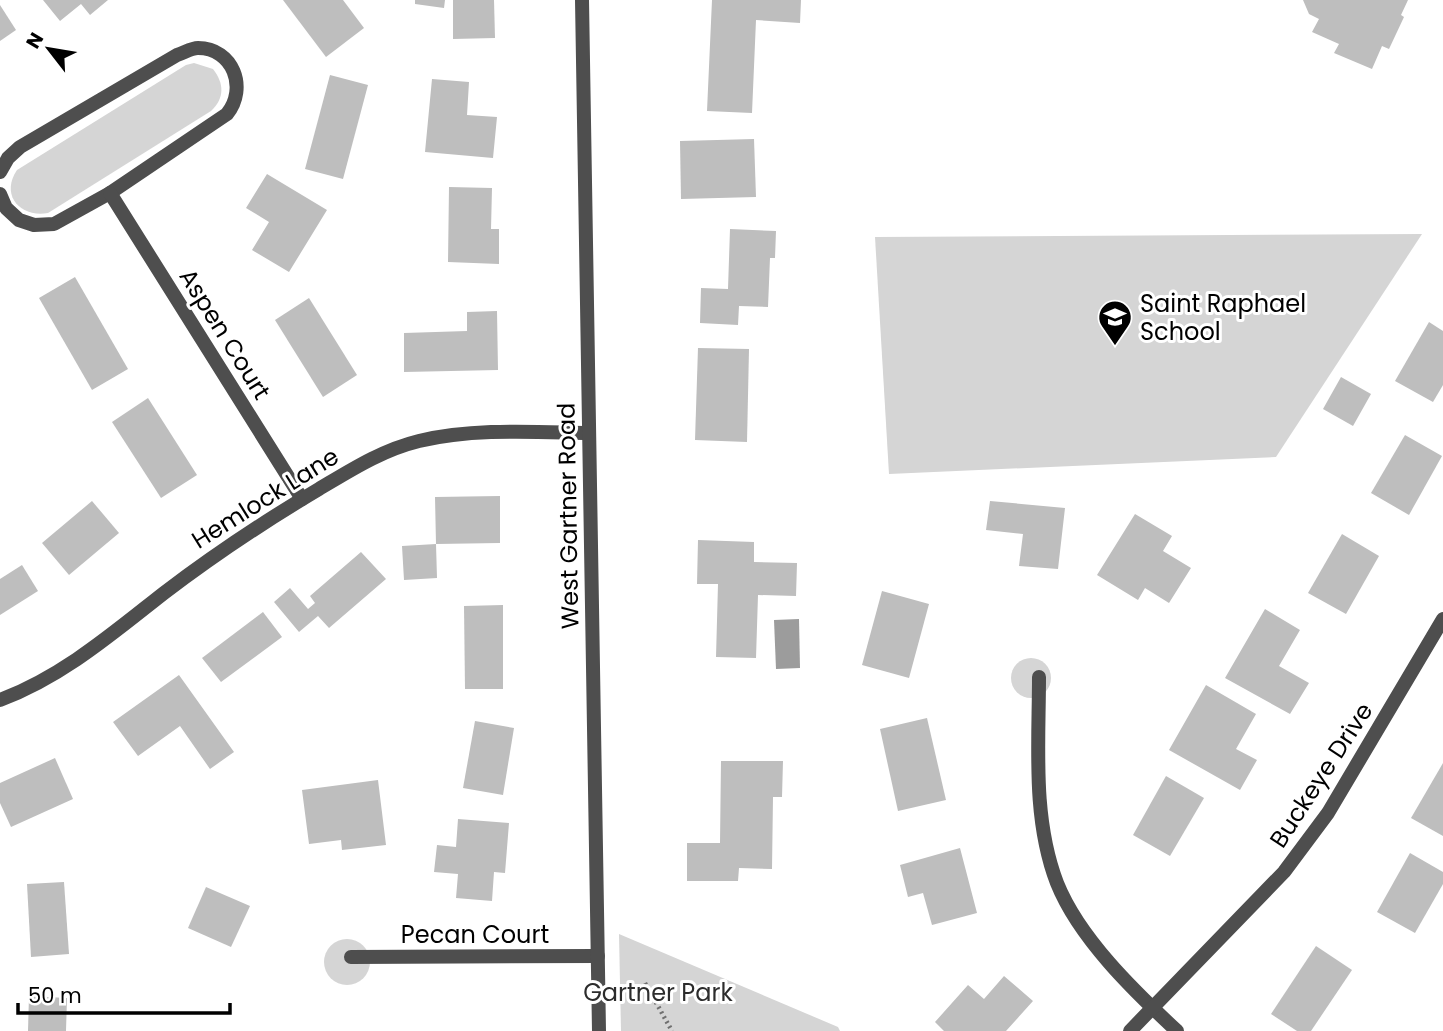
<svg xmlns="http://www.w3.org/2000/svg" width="1443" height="1031" viewBox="0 0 1443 1031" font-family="Poppins,sans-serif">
  <rect width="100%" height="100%" fill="#fff"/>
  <g fill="#d5d5d5">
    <path d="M194,63l19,6c11,14 12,29 -2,42l-163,102c-28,5 -48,-18 -31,-43l169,-105z"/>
    <polygon points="1422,234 1276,457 889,474 875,237"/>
    <circle cx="1031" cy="678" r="20"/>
    <polygon points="619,934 838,1027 840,1031 621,1031"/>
    <circle cx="347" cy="962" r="23"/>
  </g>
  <polygon fill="#9c9c9c" points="799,619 800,668 776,669 774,620"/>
  <g fill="#bebebe">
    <polygon points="43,0 108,0 90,15 81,4 60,21"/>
    <polygon points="283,0 343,0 364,28 326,57"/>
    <polygon points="415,0 445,0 444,8 415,4"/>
    <polygon points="453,0 494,0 495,38 453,39"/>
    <polygon points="712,0 801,0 800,23 756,20 752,113 707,111"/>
    <polygon points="1303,0 1408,0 1401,15 1404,17 1389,49 1382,46 1372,69 1334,53 1339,44 1312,32 1319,19 1309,14"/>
    <polygon points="0,5 16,30 0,41"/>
    <polygon points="330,75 368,85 343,179 305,169"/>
    <polygon points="432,79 469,82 467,115 497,117 493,158 425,152"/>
    <polygon points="754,139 756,197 681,199 680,141"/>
    <polygon points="267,174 327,210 289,272 252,250 269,222 246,208"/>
    <polygon points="449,187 492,188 491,229 499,229 499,264 448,262"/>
    <polygon points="730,229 776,231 775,258 770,258 768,307 739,306 738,325 700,323 701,288 728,289"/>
    <polygon points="75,277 128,369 92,390 39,298"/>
    <polygon points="309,298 357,375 323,397 275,320"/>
    <polygon points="497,311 498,370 404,372 404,333 467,331 467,312"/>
    <polygon points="1429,322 1443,331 1443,385 1433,402 1395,381"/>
    <polygon points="698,348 749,349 747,442 695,440"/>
    <polygon points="1341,377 1371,394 1353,426 1323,409"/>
    <polygon points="148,398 197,475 161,498 112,422"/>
    <polygon points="1405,435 1442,456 1409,515 1371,493"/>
    <polygon points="500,496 500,543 436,544 437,578 404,580 402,546 436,544 435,497"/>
    <polygon points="92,501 119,533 69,575 42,543"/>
    <polygon points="990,501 1065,508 1058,569 1019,566 1023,534 986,530"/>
    <polygon points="1135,514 1172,536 1163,551 1191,568 1169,603 1145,588 1138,600 1097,575"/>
    <polygon points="1342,534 1379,556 1346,614 1308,593"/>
    <polygon points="698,540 754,542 754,562 797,563 796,596 758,595 756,658 716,657 718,584 697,584"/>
    <polygon points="361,552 386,579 329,628 318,616 299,632 274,602 290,588 308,609 315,603 310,596"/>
    <polygon points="22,565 38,591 0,615 0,579"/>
    <polygon points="882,591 929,604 909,678 862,665"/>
    <polygon points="503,605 503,689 465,689 464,606"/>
    <polygon points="1265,609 1300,630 1279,666 1309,683 1290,714 1225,678"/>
    <polygon points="263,612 282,637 221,682 202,658"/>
    <polygon points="179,675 234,752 210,769 180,726 138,756 113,722"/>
    <polygon points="1206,685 1256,714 1236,749 1257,760 1240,790 1169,750"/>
    <polygon points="927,718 946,800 898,811 880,729"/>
    <polygon points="475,721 514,728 503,795 463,788"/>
    <polygon points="55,758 73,799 11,827 0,803 0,783"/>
    <polygon points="721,761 783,761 782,797 773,797 772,869 739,868 738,881 687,881 687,843 720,843"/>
    <polygon points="1443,763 1443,836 1411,818"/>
    <polygon points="1166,776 1204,798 1170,856 1133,835"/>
    <polygon points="378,780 386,845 342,850 341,840 309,844 302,790"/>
    <polygon points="458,819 509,823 505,873 494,872 492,901 456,898 458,874 434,872 437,845 456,847"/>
    <polygon points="960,848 977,913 932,925 923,893 908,897 900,865"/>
    <polygon points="1410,853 1443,872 1443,884 1415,933 1377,912"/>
    <polygon points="64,882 69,954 31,957 27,884"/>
    <polygon points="206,887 250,906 231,947 188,928"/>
    <polygon points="1316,946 1352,970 1311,1031 1297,1031 1271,1014"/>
    <polygon points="1004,976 1033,1001 1006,1031 944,1031 935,1022 968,985 984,999"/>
    <polygon points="29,996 67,998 66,1031 28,1031"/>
  </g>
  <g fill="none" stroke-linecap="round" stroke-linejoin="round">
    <polyline stroke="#707070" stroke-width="4.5" stroke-dasharray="2 3.5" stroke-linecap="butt" points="645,983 672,1031"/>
    <g stroke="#4e4e4e" stroke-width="14">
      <path d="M0,172l8,-14 12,-11 157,-92c7,-2 14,-7 21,-7 35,0 50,40 29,66l-117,79 -56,31 -20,1 -15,-5 -13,-12 -6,-14"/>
      <polyline points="110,193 302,499"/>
      <path d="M1039,677c0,67 -7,141 18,206 22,55 77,108 120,148"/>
      <path d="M0,700c62,-23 113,-67 164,-107 50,-38 101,-72 155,-104 32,-19 63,-39 100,-48 55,-13 114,-9 170,-8"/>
      <polyline points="351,957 598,956"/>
      <polyline points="1130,1031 1284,872 1328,813 1443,619"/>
    </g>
    <polyline stroke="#4e4e4e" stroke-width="14" points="582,0 599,1031"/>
  </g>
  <defs>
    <g id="school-pin" transform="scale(1.75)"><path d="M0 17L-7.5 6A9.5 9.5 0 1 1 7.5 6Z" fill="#000" stroke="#fff"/><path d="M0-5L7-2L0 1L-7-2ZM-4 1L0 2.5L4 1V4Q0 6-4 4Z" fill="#fff"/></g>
  </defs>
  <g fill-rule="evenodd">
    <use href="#school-pin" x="1115" y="317"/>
  </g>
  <g text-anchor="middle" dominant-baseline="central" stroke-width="6" stroke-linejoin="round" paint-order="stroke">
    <g font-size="24" fill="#000" stroke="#fff" text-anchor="start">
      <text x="1140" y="303">Saint Raphael<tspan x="1140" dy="28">School</tspan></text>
    </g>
    <g font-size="24" fill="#000" stroke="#fff">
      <text transform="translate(225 334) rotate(58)">Aspen Court</text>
      <text transform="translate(265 498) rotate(-32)">Hemlock Lane</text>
      <text transform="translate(568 516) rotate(-91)">West Gartner Road</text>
      <text transform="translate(1321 775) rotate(-57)">Buckeye Drive</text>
      <text x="475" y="934">Pecan Court</text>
    </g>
    <g font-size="24" fill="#2c2c2c" stroke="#fff">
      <text x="658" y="992">Gartner Park</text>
    </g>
  </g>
  <g transform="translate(49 49) rotate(301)" stroke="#ffffff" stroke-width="5" paint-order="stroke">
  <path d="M0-5L12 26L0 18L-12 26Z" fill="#000000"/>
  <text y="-10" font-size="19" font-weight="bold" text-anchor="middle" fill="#000000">N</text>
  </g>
  <path d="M18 1003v10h212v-10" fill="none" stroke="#000000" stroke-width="3.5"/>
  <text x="28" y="1003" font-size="21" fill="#000000" stroke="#ffffff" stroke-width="5" paint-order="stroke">50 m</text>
</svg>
